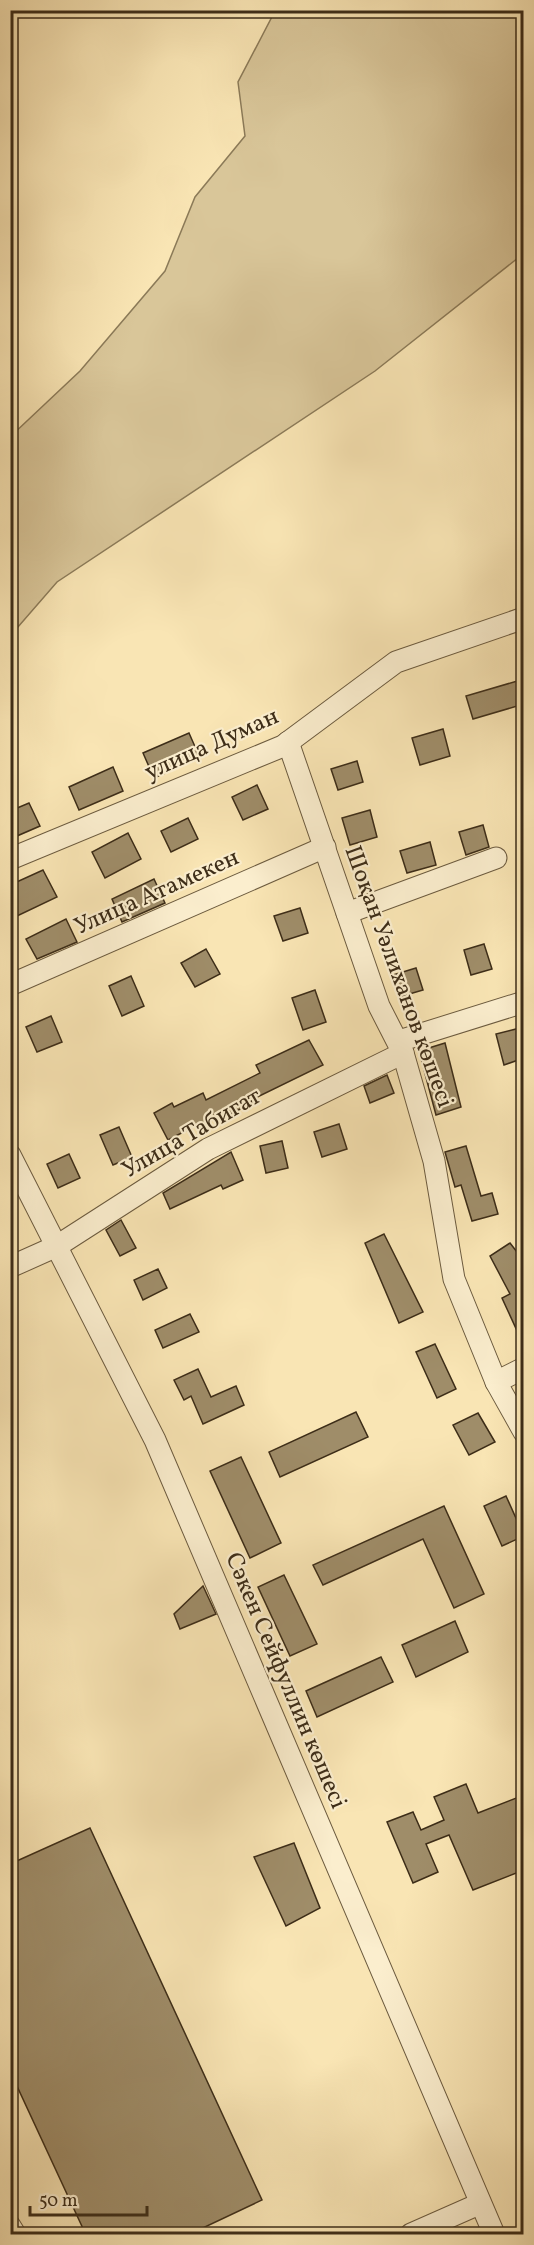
<svg xmlns="http://www.w3.org/2000/svg" width="534" height="2245" viewBox="0 0 534 2245" font-family="Vollkorn,serif">
  <rect width="100%" height="100%" fill="#f9e5b4"/>
  <filter id="stains"><feTurbulence type="fractalNoise" baseFrequency=".00333" numOctaves="4"/><feColorMatrix values="0 0 0 0 .2 0 0 0 0 .09 0 0 0 0 .02 0 0 0 .5 -.17"/></filter>
  <radialGradient id="worn" r=".72"><stop offset=".6" stop-color="#630" stop-opacity="0"/><stop offset="1" stop-color="#630" stop-opacity=".3"/></radialGradient>
  <polygon fill="#d9c699" stroke="#8b7a58" stroke-width="1.5" points="275,11 523,11 523,254 375,371 57,582 11,635 11,436 80,371 165,271 195,197 245,136 238,82"/>
  <g fill="#9f8d69" stroke="#3d2d18" stroke-width="1.5">
    <polygon points="524,679 524,704 473,719 466,696"/>
    <polygon points="443,729 450,756 420,765 412,738"/>
    <polygon points="189,733 200,758 154,778 143,753"/>
    <polygon points="357,761 363,782 338,790 331,769"/>
    <polygon points="113,767 123,791 79,810 69,787"/>
    <polygon points="257,785 268,809 243,820 232,797"/>
    <polygon points="29,803 40,826 10,839 10,811"/>
    <polygon points="370,810 377,837 350,845 342,818"/>
    <polygon points="188,818 198,839 171,852 161,831"/>
    <polygon points="483,825 489,847 466,855 459,832"/>
    <polygon points="128,833 141,859 105,878 92,852"/>
    <polygon points="430,842 436,865 407,873 400,851"/>
    <polygon points="43,870 57,897 17,916 10,904 10,885"/>
    <polygon points="154,879 165,903 122,922 112,899"/>
    <polygon points="300,908 308,933 283,941 274,916"/>
    <polygon points="66,919 77,942 37,959 26,939"/>
    <polygon points="484,944 492,969 471,975 464,950"/>
    <polygon points="206,949 220,974 195,987 181,963"/>
    <polygon points="416,968 423,990 399,997 393,975"/>
    <polygon points="131,976 144,1006 122,1016 109,986"/>
    <polygon points="315,990 326,1022 303,1030 292,998"/>
    <polygon points="51,1016 62,1042 37,1052 26,1027"/>
    <polygon points="520,1028 524,1058 504,1065 496,1034"/>
    <polygon points="309,1040 323,1065 251,1100 252,1103 233,1113 197,1125 168,1140 154,1113 172,1103 174,1107 203,1093 206,1100 260,1073 256,1065"/>
    <polygon points="445,1043 461,1107 436,1115 419,1051"/>
    <polygon points="387,1075 394,1093 370,1103 364,1086"/>
    <polygon points="339,1124 347,1149 322,1157 314,1132"/>
    <polygon points="119,1127 132,1157 113,1165 100,1135"/>
    <polygon points="282,1141 288,1168 266,1173 260,1146"/>
    <polygon points="466,1146 481,1196 492,1193 498,1214 472,1221 461,1185 455,1187 445,1152"/>
    <polygon points="231,1152 243,1180 223,1189 221,1185 170,1209 163,1193"/>
    <polygon points="69,1154 80,1178 58,1188 47,1164"/>
    <polygon points="121,1220 136,1248 120,1256 106,1230"/>
    <polygon points="384,1234 423,1312 399,1323 365,1243"/>
    <polygon points="510,1243 524,1261 524,1346 502,1298 510,1294 490,1256"/>
    <polygon points="158,1269 167,1288 143,1300 134,1280"/>
    <polygon points="190,1314 199,1332 163,1348 155,1330"/>
    <polygon points="435,1344 456,1389 437,1398 416,1352"/>
    <polygon points="198,1369 211,1397 236,1386 244,1405 203,1424 191,1396 184,1400 174,1380"/>
    <polygon points="356,1412 368,1437 280,1477 269,1452"/>
    <polygon points="478,1413 495,1442 469,1455 453,1425"/>
    <polygon points="241,1457 281,1543 250,1558 210,1471"/>
    <polygon points="506,1496 524,1536 502,1546 484,1506"/>
    <polygon points="444,1506 484,1594 454,1608 423,1539 323,1585 313,1565"/>
    <polygon points="284,1575 317,1644 290,1656 258,1587"/>
    <polygon points="203,1586 216,1614 180,1629 174,1614"/>
    <polygon points="455,1621 468,1652 416,1677 402,1645"/>
    <polygon points="381,1657 393,1682 317,1717 306,1691"/>
    <polygon points="466,1784 478,1813 524,1795 524,1870 473,1890 449,1835 426,1844 438,1872 413,1883 387,1822 413,1812 421,1830 444,1820 434,1797"/>
    <polygon points="90,1828 262,2200 188,2235 86,2235 10,2071 10,1864"/>
    <polygon points="294,1843 320,1908 286,1926 254,1857"/>
  </g>
  <g fill="none" stroke-linecap="round" stroke-linejoin="round">
    <g stroke="#6c5b3f" stroke-width="23">
      <g id="minor">
        <polyline points="288,742 379,1006 403,1053 434,1161 454,1279 496,1382 524,1432"/>
        <polyline points="10,859 283,746 396,662 524,618"/>
        <polyline points="347,913 496,858"/>
        <polyline points="10,985 325,847"/>
        <polyline points="399,1041 524,1002"/>
        <polyline points="10,1155 155,1440 494,2234"/>
        <polyline points="10,1267 57,1246 208,1149 403,1053"/>
        <polyline points="496,1382 524,1368"/>
        <polyline points="10,2226 15,2234"/>
        <polyline points="411,2234 479,2204"/>
      </g>
    </g>
    <use href="#minor" stroke="#fbeece" stroke-width="21"/>
  </g>
  <g text-anchor="middle" dominant-baseline="central" stroke-width="4.5" stroke-linejoin="round" paint-order="stroke">
    <g font-size="24" fill="#3d2d18" stroke="#fbeece">
      <text transform="translate(212 745) rotate(-24)">улица Думан</text>
      <text transform="translate(157 893) rotate(-24)">Улица Атамекен</text>
      <text transform="translate(398 977) rotate(70)">Шоқан Уәлиханов көшесі</text>
      <text transform="translate(192 1134) rotate(-30)">Улица Табигат</text>
      <text transform="translate(285 1681) rotate(67)">Сәкен Сейфуллин көшесі</text>
    </g>
  </g>
  <rect width="534" height="2245" fill="none" stroke="#f9e5b4" stroke-width="36"/>
  <rect x="12" y="12" width="510" height="2221" fill="none" stroke="#3d2d18" stroke-width="3"/>
  <rect x="18" y="18" width="498" height="2209" fill="none" stroke="#3d2d18" stroke-width="1.5"/>
  <path d="M30 2206v9h117v-9" fill="none" stroke="#3d2d18" stroke-width="3"/>
  <text x="39" y="2206" font-size="18" fill="#3d2d18" stroke="#fbeece" stroke-width="4.5" paint-order="stroke">50 m</text>
  <rect width="100%" height="100%" filter="url(#stains)"/>
  <rect width="100%" height="100%" fill="url(#worn)"/>
</svg>
